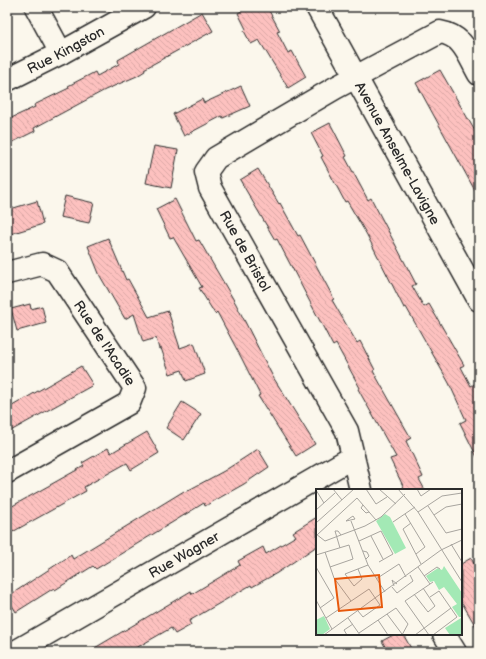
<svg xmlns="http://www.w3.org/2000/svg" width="486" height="659" viewBox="0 0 486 659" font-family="'Balsamiq Sans',sans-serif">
  <defs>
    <pattern id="building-back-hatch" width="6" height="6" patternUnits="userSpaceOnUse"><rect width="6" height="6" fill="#fdc1bf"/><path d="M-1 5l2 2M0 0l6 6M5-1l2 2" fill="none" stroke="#d9a6a4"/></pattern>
  </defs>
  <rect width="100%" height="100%" fill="#fbf7ec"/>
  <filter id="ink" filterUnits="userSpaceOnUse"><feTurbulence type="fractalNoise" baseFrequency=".025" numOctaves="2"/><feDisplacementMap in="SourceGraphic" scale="8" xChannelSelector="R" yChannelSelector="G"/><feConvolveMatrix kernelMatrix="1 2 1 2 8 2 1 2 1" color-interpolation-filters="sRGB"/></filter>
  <g filter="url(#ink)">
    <g fill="url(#building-back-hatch)" stroke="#2b2b2b">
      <polygon points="248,7 267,7 280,31 277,32 288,53 292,51 306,77 288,88 259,40 251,44 244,31 246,29 238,13"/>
      <polygon points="202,12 213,31 144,69 145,71 137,76 105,90 34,128 35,131 7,145 7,120 35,107 34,105 69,88 68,86 95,72 97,76 119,64 118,60"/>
      <polygon points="440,70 479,138 479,198 416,83"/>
      <polygon points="241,86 250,106 223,118 222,116 184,136 173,114 202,99 204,103"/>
      <polygon points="330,123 347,156 345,157 368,200 371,198 416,284 412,286 424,307 429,304 464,365 461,367 471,386 475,384 479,392 479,461 460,423 466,420 449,383 406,307 404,308 367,235 347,201 345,202 321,157 323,156 311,133"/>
      <polygon points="154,146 178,150 171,188 146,183"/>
      <polygon points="258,169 279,204 280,203 298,236 300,235 334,299 332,300 357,343 360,341 375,370 373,371 411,438 406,441 423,477 419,479 425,490 405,490 390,459 396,457 358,389 360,388 336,344 333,346 277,239 275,240 240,180"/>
      <polygon points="65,196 94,203 89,223 60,217"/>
      <polygon points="175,199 196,241 199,240 236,304 273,377 315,444 296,456 258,396 260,395 242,359 217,312 215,314 199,288 202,287 173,237 170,238 156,209"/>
      <polygon points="37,201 43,224 7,235 7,210"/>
      <polygon points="108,238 126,280 128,279 149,317 168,311 180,348 194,343 205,374 186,381 182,370 170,374 161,348 159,349 156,338 143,342 134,314 125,319 100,276 88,246"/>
      <polygon points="30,304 31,309 42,306 46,323 17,331 11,309"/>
      <polygon points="81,366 93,385 7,433 7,409"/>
      <polygon points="182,402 201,414 184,440 166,428"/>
      <polygon points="147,432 159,453 131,470 127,463 84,487 86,491 7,535 7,509 84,466 82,463 108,448 111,453"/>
      <polygon points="258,449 269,467 244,484 205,506 204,503 96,569 93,566 55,590 54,588 16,612 7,597 71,555 73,559 184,491 185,492 224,471"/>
      <polygon points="317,517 317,546 277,573 252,587 251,585 189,621 191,625 175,634 171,628 129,652 88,652 191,591 192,594 240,565 238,561 263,547 266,554 296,536 293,532"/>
      <polygon points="471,558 479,573 479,632 461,601 461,564"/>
      <polygon points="395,634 403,634 413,652 388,652 382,641"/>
    </g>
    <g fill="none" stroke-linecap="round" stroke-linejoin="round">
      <g stroke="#2b2b2b" stroke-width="25">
        <g id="minor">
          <polyline points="36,7 61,53"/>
          <path id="s1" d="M317,7l162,293"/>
          <path id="s2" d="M7,80l54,-27 83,-46"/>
          <path id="s3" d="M7,273l35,-9 15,7 78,117 -6,15 -122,69"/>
          <path d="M361,490l-14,-59 -137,-243 -4,-16 10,-14 119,-70 105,-56c24,4 28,23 39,42"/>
          <polyline points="444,634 455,652"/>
          <path id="s4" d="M15,652l338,-195"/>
        </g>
      </g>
      <use href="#minor" stroke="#fbf7ec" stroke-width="22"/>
    </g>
  </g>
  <g text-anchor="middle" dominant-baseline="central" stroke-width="3.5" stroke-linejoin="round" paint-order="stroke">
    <g font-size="14" fill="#2b2b2b" stroke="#fbf7ec">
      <text stroke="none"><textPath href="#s2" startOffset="66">Rue Kingston</textPath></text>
      <text stroke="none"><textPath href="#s1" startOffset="167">Avenue Anselme-Lavigne</textPath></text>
      <text transform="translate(245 251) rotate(61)">Rue de Bristol</text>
      <text stroke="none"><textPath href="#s3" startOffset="139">Rue de l'Acadie</textPath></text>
      <text stroke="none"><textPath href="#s4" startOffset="195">Rue Wagner</textPath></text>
    </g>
  </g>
  <g transform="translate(316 489)">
    <rect width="146" height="146" fill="#fbf7ec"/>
    <path d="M128,77l18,27v24h-3l-7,-10 5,-3 -13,-17 -5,3 -5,-9 -4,1 -4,-6 12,-8 4,2zM8,127l6,13 -8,6h-6v-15z" fill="#a3e9b5"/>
    <path d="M69,25l5,3 16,31 -11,6 -19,-33zM145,129l1,17h-12l-5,-7z" fill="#a3e9b5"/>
    <path fill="none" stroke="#a8a59f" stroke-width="1" d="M17,0l9,11M50,0l10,15 11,-7M63,0l17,15M82,0l20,23 44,70M101,0l4,7 10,-7M0,1l8,13M47,16l-2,3 5,5 3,-1M112,17l18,27 16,-4M0,21l19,-17M146,21v14M102,23l24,-16 20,-3M89,25l20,33 -9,7M118,26l12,-8 16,-3M37,27l2,3 -9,2 4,-3zM35,32l17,44 17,27M77,33l22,-15M0,34l38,-34M95,34l-8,6 18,35M0,45l9,7 40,-15 16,-9 24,-23M1,46l40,-37 19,22M55,47l12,23M43,52l22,-10 12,23 -14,8M135,55l11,18M24,59l-5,-17h3l3,4M47,62l4,1 2,4 -3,3M9,63l9,26 17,23M0,66l33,-10 4,14 -23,8M0,78l18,31 -14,10M102,78l12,17M42,80l4,10 -8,7 -9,-12 23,-9M108,87l13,-9 3,2M60,90l23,-15 7,13M78,97l-2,-6 5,4M76,98l5,6 16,-12 -3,-6M98,105l14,18 7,-6 -12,-18M114,108l9,-6 18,26 -24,18M0,111l16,29M71,125l15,20M10,129l43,-29 11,16 -17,12 -5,-6M32,129l12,17M62,131l10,15M43,144l37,-25 12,16 -6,11M8,146l117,-85 21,-10M31,146l-3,-5 9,-6M99,146l36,-27M113,146l-24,-34 28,-19"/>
    <path fill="#e8590c" fill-opacity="0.15" stroke="#e8590c" stroke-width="2" d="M63,86l3,32 -43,4 -4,-32z"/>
    <rect width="146" height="146" fill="none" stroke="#2b2b2b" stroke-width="2"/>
  </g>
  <rect width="486" height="659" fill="none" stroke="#fbf7ec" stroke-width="24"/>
  <rect x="12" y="12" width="462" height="635" fill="none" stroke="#2b2b2b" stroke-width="1.5" filter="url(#ink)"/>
</svg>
